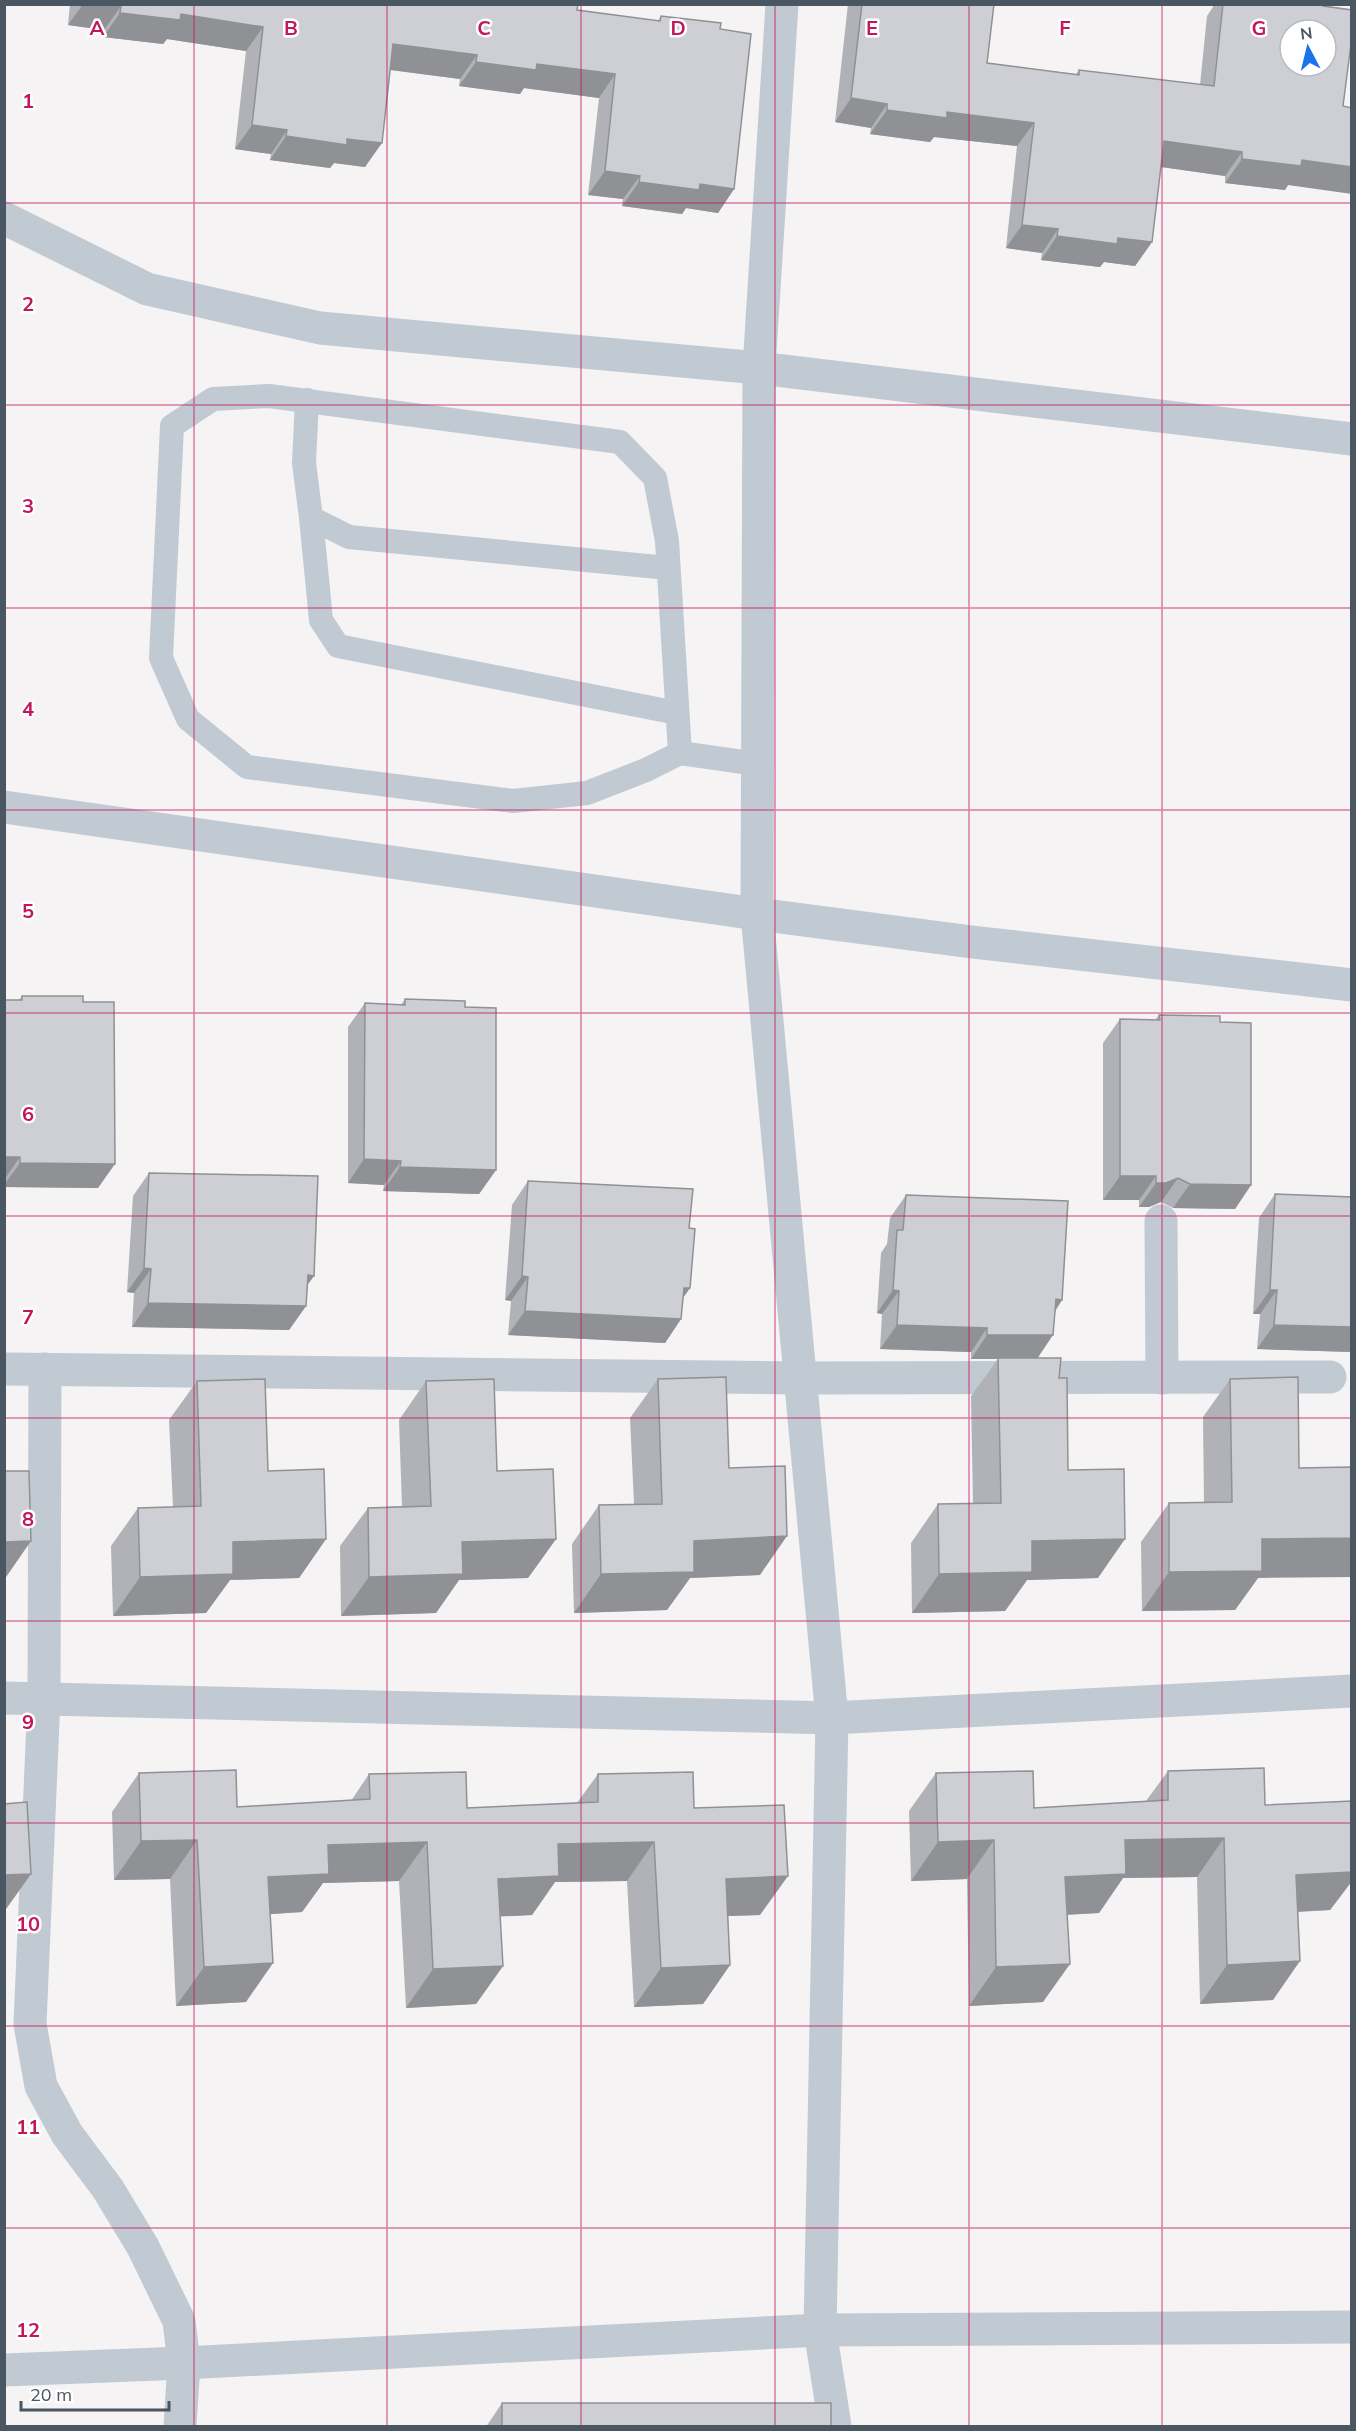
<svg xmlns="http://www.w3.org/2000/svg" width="1356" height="2431" viewBox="0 0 1356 2431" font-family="Mulish,sans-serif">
  <rect width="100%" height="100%" fill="#f5f3f3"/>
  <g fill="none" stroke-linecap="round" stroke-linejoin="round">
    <g stroke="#c1cad2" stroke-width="24">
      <polyline points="307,400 304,463 311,518 349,537 668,568"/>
      <polyline points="311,518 321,620 338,646 677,713"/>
      <polyline points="680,753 667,541 655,478 620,442 269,396 213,399 172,426 161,658 188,719 247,767 513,801 587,793 646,770 680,753 757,764"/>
    </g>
    <g stroke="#c1cad2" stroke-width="33">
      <polyline points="782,4 759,368 757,914 832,1718 820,2330 835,2426"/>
      <polyline points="4,218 147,289 320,328 759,368 1352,439"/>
      <polyline points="4,807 757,914 972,942 1352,985"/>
      <polyline points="1161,1221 1162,1378"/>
      <polyline points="4,1369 799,1378 1330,1377"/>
      <polyline points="45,1369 44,1698 30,2024 41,2086 67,2134 108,2189 143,2247 179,2321 184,2363 180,2426"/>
      <polyline points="4,1698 832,1718 1352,1691"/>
      <polyline points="4,2370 184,2363 820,2330 1352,2327"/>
    </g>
  </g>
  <g fill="#b0b2b7">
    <polygon points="70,4 578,4 577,10 658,21 661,16 720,29 734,189 718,213 686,208 682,214 622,206 623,199 588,195 599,98 524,88 520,94 459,86 460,79 390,70 365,167 334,163 330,168 270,160 271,154 235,149 246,51 167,39 163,44 103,37 104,30 68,25"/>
    <polygon points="848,4 994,4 987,63 1076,74 1079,70 1200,85 1207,16 1215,4 1323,4 1288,185 1285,190 1225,183 1225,176 1161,167 1152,242 1135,266 1104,262 1100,267 1041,260 1042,253 1006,248 1017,146 934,137 930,142 870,134 871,128 835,122"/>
    <polygon points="22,996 83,1002 98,1188 4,1187 4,1000 19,1000"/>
    <polygon points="405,999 465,1007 496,1170 479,1194 383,1191 384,1185 348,1183 348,1027 365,1003 401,1005"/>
    <polygon points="1159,1015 1220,1022 1251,1185 1235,1209 1173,1208 1161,1202 1149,1207 1139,1207 1139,1200 1103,1200 1103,1043 1120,1019 1155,1020"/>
    <polygon points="149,1173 314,1276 307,1285 306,1306 289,1330 132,1327 134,1293 127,1292 133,1196"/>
    <polygon points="528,1181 689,1228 690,1288 683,1298 681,1319 665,1343 508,1335 511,1301 505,1300 512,1205"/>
    <polygon points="1275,1194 1352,1197 1352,1352 1257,1349 1260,1314 1253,1314 1259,1218"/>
    <polygon points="906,1195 1062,1300 1056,1310 1038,1358 1059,1378 1068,1470 1098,1578 1027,1580 1005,1611 912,1613 911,1543 938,1504 973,1504 971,1396 998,1359 971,1359 971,1352 880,1349 882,1314 877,1313 881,1253 887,1244 890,1218"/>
    <polygon points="658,1379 729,1468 760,1575 690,1578 667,1610 574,1613 572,1544 599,1505 634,1504 630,1418"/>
    <polygon points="1230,1379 1258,1578 1235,1610 1142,1611 1141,1542 1169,1503 1204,1503 1203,1417"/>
    <polygon points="197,1381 268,1471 326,1539 299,1578 230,1580 206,1613 113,1616 111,1546 138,1508 173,1507 169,1420"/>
    <polygon points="426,1381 497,1471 556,1539 528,1578 459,1580 436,1613 341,1616 340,1546 368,1508 402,1506 399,1420"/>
    <polygon points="1168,1771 1265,1805 1352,1801 1352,1881 1330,1910 1298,1912 1273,2000 1200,2004 1197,1877 1123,1878 1099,1913 1067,1915 1043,2002 969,2006 967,1879 911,1881 909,1811 936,1773 1034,1808 1146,1801"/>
    <polygon points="139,1773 237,1807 351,1801 369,1774 467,1808 577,1803 598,1774 694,1808 760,1915 728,1916 730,1965 703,2004 634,2007 627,1881 555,1882 532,1915 500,1916 503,1966 476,2004 406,2008 399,1881 323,1883 302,1912 270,1914 246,2002 176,2006 170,1879 114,1880 112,1812"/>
    <polygon points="502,2403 831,2427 486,2427"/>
  </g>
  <g fill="#909195">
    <polygon points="83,4 108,4 121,6 104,30 68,25"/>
    <polygon points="120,13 181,14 263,27 246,51 167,39 163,44 103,37"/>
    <polygon points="393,44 477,55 460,79 376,68"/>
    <polygon points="476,62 537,64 615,74 599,98 524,88 520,94 459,86"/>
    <polygon points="851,98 887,104 871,128 835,122"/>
    <polygon points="887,110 947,112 1034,123 1017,146 934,137 930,142 870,134"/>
    <polygon points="252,125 287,130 271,154 235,149"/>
    <polygon points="286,136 347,139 382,143 365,167 334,163 330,168 270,160"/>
    <polygon points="1164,141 1242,152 1225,176 1147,165"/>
    <polygon points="1242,159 1302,160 1352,167 1352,194 1288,185 1285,190 1225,183"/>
    <polygon points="605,171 640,176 623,199 588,195"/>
    <polygon points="639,182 700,184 734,189 718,213 686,208 682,214 622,206"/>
    <polygon points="1022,225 1058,229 1042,253 1006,248"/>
    <polygon points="1057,236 1118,238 1152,242 1135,266 1104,262 1100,267 1041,260"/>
    <polygon points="4,1157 20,1157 4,1180"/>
    <polygon points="364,1159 401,1161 384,1185 348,1183"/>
    <polygon points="20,1163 115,1164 98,1188 4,1187 4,1185"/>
    <polygon points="400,1167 496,1170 479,1194 383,1191"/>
    <polygon points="1120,1176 1156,1176 1139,1200 1103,1200"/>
    <polygon points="1178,1178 1161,1202 1149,1207 1139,1207 1156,1183"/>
    <polygon points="1190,1184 1251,1185 1235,1209 1173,1208"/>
    <polygon points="144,1268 151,1269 134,1293 127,1292"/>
    <polygon points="308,1275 314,1276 297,1299"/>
    <polygon points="522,1276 528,1277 511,1301 505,1300"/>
    <polygon points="684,1288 690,1288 673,1312"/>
    <polygon points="893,1290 899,1291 882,1314 877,1313"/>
    <polygon points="1270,1290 1277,1290 1260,1314 1253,1314"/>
    <polygon points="1056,1299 1062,1300 1046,1324"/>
    <polygon points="148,1303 306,1306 289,1330 132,1327"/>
    <polygon points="525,1311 681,1319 665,1343 508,1335"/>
    <polygon points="897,1325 987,1328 971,1352 880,1349"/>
    <polygon points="1274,1325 1352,1327 1352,1352 1257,1349"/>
    <polygon points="987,1335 1053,1335 1037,1359 971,1359"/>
    <polygon points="787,1536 760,1575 690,1578 667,1610 574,1613 601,1574 694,1541"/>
    <polygon points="1352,1538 1352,1577 1258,1578 1235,1610 1142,1611 1169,1572 1262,1539"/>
    <polygon points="326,1539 299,1578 230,1580 206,1613 113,1616 140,1577 233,1542"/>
    <polygon points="556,1539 528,1578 459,1580 436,1613 341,1616 369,1577 462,1542"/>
    <polygon points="1125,1539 1098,1578 1027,1580 1005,1611 912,1613 939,1574 1032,1541"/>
    <polygon points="31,1541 4,1580 4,1542"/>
    <polygon points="1224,1838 1197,1877 1123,1878 1099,1913 1038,1916 1065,1877 1125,1840"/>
    <polygon points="197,1840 170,1879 114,1880 141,1841"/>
    <polygon points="994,1840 967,1879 911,1881 938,1842"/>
    <polygon points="427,1842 399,1881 323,1883 302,1912 241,1916 268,1877 328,1845"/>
    <polygon points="654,1842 627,1881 555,1882 532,1915 471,1918 498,1879 558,1844"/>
    <polygon points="1352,1849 1352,1881 1330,1910 1269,1913 1296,1875"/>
    <polygon points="31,1874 4,1912 4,1875"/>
    <polygon points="788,1876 760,1915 699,1917 726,1879"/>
    <polygon points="1300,1961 1273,2000 1200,2004 1227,1965"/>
    <polygon points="273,1963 246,2002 176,2006 204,1967"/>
    <polygon points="1070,1964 1043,2002 969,2006 996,1967"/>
    <polygon points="730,1965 703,2004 634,2007 661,1968"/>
    <polygon points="503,1966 476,2004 406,2008 433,1969"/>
  </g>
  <g fill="#cdcfd5" stroke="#909195" stroke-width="1.5" fill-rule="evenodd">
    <polygon points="108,4 578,4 577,10 660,21 661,16 721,23 720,29 751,34 734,189 700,184 699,190 639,182 640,176 605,171 615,74 537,64 536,70 476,62 477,55 393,44 382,143 347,139 347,145 286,136 287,130 252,125 263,27 181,14 180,20 120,13 121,6"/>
    <path d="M862,4h132l-7,59 92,12v-5l135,16 9,-82h100v2l29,4v26l-9,70 9,2v59l-50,-7 -1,6 -59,-7v-7l-78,-11 -12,101 -34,-4 -1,6 -60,-8 1,-7 -36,-4 12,-102 -87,-11v6l-60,-8v-6l-36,-6zM1290,30h36v36h-36z"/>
    <polygon points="22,996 83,996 83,1002 114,1002 115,1164 20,1163 20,1157 4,1157 4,1000 22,1000"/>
    <polygon points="405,999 465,1001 465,1007 496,1008 496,1170 400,1167 401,1161 364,1159 365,1003 405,1005"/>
    <polygon points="1159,1015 1220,1016 1220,1022 1251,1023 1251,1185 1190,1184 1178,1178 1166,1183 1156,1183 1156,1176 1120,1176 1120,1019 1160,1020"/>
    <polygon points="149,1173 318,1176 314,1276 308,1275 306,1306 148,1303 151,1269 144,1268"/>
    <polygon points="528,1181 693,1189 689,1228 695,1229 690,1288 684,1288 681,1319 525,1311 528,1277 522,1276"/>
    <polygon points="1275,1194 1352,1197 1352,1327 1274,1325 1277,1290 1270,1290"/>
    <polygon points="906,1195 1068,1201 1062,1300 1056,1299 1053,1335 987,1335 987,1328 897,1325 899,1291 893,1290 897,1230 903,1230"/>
    <polygon points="998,1358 1061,1358 1059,1378 1067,1378 1068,1470 1124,1469 1125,1539 1032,1541 1032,1572 939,1574 938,1504 1001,1503"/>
    <polygon points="726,1377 729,1468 785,1466 787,1536 694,1541 694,1572 601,1574 599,1505 662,1504 658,1379"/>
    <polygon points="1298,1377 1299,1468 1352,1467 1352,1538 1262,1539 1262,1571 1169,1572 1169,1503 1232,1502 1230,1379"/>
    <polygon points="265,1379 268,1471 324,1469 326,1539 233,1542 233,1574 140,1577 138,1508 201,1506 197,1381"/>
    <polygon points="494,1379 497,1471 553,1469 556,1539 462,1542 463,1574 369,1577 368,1508 431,1506 426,1381"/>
    <polygon points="4,1471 29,1471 31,1541 4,1542"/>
    <polygon points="1264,1768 1265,1805 1352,1801 1352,1872 1296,1875 1300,1961 1227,1965 1224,1838 1125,1840 1126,1874 1065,1877 1070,1964 996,1967 994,1840 938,1842 936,1773 1033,1771 1034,1808 1168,1800 1168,1771"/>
    <polygon points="236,1770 237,1807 370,1799 369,1774 466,1772 467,1808 598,1802 598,1774 693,1772 694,1808 784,1805 788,1876 726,1879 730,1965 661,1968 654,1842 558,1844 559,1876 498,1879 503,1966 433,1969 427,1842 328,1845 329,1874 268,1877 273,1963 204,1967 197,1840 141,1841 139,1773"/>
    <polygon points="27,1802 31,1874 4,1875 4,1804"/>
    <rect x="502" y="2403" width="329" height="24"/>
  </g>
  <path fill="none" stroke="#c2185b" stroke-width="1.5" stroke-opacity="0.55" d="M194,4v2422M387,4v2422M581,4v2422M775,4v2422M969,4v2422M1162,4v2422M4,203h1348M4,405h1348M4,608h1348M4,810h1348M4,1013h1348M4,1216h1348M4,1418h1348M4,1621h1348M4,1823h1348M4,2026h1348M4,2228h1348"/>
  <g font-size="20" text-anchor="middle" font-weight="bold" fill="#c2185b" stroke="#fff" stroke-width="5" stroke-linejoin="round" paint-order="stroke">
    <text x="97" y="35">A</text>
    <text x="291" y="35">B</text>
    <text x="484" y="35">C</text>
    <text x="678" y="35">D</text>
    <text x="872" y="35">E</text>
    <text x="1065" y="35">F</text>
    <text x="1259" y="35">G</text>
    <text x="28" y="108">1</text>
    <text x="28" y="311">2</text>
    <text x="28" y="513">3</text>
    <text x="28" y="716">4</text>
    <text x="28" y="918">5</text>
    <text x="28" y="1121">6</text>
    <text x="28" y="1324">7</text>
    <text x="28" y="1526">8</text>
    <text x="28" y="1729">9</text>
    <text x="28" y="1931">10</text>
    <text x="28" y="2134">11</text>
    <text x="28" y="2337">12</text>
  </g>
  <rect width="1356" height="2431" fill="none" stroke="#4a5661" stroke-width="12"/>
  <g transform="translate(1308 48) rotate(353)"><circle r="28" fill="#ffffff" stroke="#b7bbc0" stroke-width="1.5"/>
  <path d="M0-4.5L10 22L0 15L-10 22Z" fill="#1a73e8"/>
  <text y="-9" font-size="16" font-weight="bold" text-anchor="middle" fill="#4a5661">N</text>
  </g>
  <path d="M21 2401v9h148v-9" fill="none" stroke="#4a5661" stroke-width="3"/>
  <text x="30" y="2401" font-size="18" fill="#4a5661" stroke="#ffffff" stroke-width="4.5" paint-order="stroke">20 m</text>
</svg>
